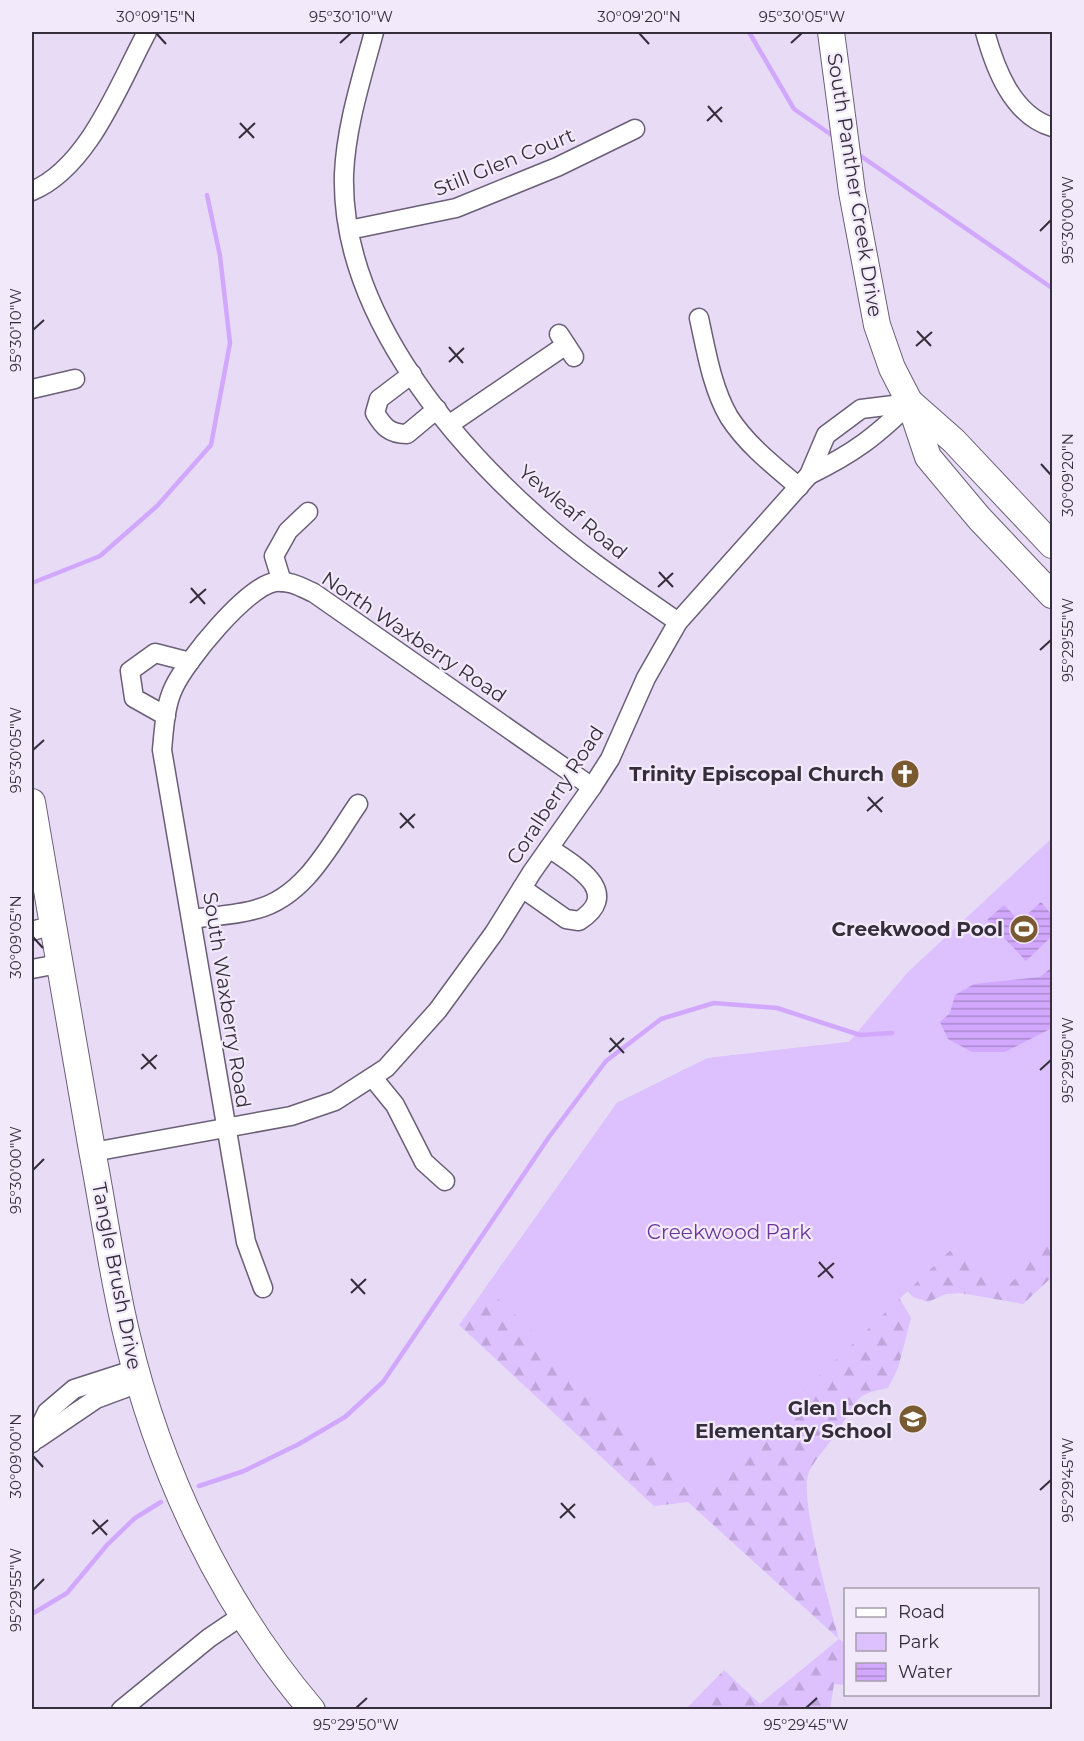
<svg xmlns="http://www.w3.org/2000/svg" width="1084" height="1741" viewBox="0 0 1084 1741" font-family="Montserrat,sans-serif">
  <defs>
    <pattern id="forest-firs" width="22" height="20" patternUnits="userSpaceOnUse" patternTransform="scale(1.5)"><rect width="22" height="20" fill="#ddc0fe"/><path d="M5 1l3.5 6h-7zM16 11l3.5 6h-7z" fill="#bea5da"/></pattern>
    <pattern id="water-rules" width="6" height="5" patternUnits="userSpaceOnUse" patternTransform="scale(1.5)"><rect width="6" height="5" fill="#d1a8fd"/><path d="M0 2.5h6" fill="none" stroke="#aa89ce"/></pattern>
  </defs>
  <rect width="100%" height="100%" fill="#e7dbf6"/>
  <path fill="url(#forest-firs)" d="M849,1042l203,167v68l-29,27 -62,-11 -15,1 -18,8 -15,-5 -9,-10 -7,7 14,24 -13,50 -10,20c-34,6 -30,12 -47,38 -9,16 -24,29 -32,46 -11,22 22,139 30,167l6,4v42l-11,-1 -4,25h-144l38,-39 36,34 79,-65 -151,-137 -34,4 -195,-181 158,-222 91,-45z"/>
  <polygon fill="#ddc0fe" points="1052,838 1052,1237 1003,1292 958,1243 699,1491 486,1287 617,1103 708,1058 849,1042 908,972"/>
  <g fill="url(#water-rules)">
    <polygon points="1041,902 1052,915 1052,936 1026,961 987,920 1004,905 1020,921"/>
    <polygon points="1052,967 1052,1028 1005,1052 972,1052 948,1039 940,1022 950,1013 955,995 974,984 1040,977"/>
  </g>
  <g fill="none" stroke-linecap="round" stroke-linejoin="round">
    <g stroke="#d1a8fd" stroke-width="4.5">
      <polyline points="749,32 794,109 836,138"/>
      <polyline points="855,152 1052,288"/>
      <polyline points="32,583 100,556 157,506 211,445 230,343 220,256 207,195"/>
      <polyline points="199,1486 244,1471 299,1444 345,1417 383,1382 549,1137 606,1061 661,1019 714,1003 777,1008 860,1035 892,1033"/>
      <polyline points="32,1614 67,1593 107,1545 135,1518 161,1502"/>
    </g>
    <g stroke="#6a5f76" stroke-width="21">
      <g id="street">
        <path d="M374,32c-12,45 -28,94 -30,142 -4,133 101,261 196,345 42,38 91,70 138,103"/>
        <path d="M985,32c10,36 27,83 67,95"/>
        <path d="M32,191c57,-24 87,-107 115,-159"/>
        <polyline points="349,230 456,208 557,167 635,129"/>
        <path d="M699,318c7,32 13,70 30,99 18,28 45,49 70,70"/>
        <polyline points="559,334 574,357"/>
        <path d="M412,374l-33,25 -4,14c8,13 14,21 32,21l30,-25"/>
        <polyline points="32,389 75,379"/>
        <polyline points="450,424 566,345"/>
        <path d="M809,475c45,-22 66,-38 101,-72"/>
        <polyline points="282,582 274,556 288,531 308,512"/>
        <polyline points="166,716 134,698 130,671 155,653 190,662"/>
        <path d="M522,888l44,31 13,2c45,-29 -5,-56 -30,-73"/>
        <path d="M192,919c21,-3 45,-4 65,-10 49,-13 74,-66 101,-105"/>
        <polyline points="32,931 53,925"/>
        <polyline points="32,969 58,964"/>
        <polyline points="373,1078 395,1105 424,1162 445,1181"/>
        <polyline points="93,1152 291,1116 335,1101 386,1068 438,1010 494,933 532,872 592,787 610,759 646,678 678,622 809,475 826,435 861,409 910,403"/>
        <path d="M263,1288l-17,-46 -84,-492c2,-21 3,-45 12,-63 12,-26 73,-101 101,-105 14,-2 26,5 39,11l278,194"/>
        <polyline points="37,1439 96,1399 139,1383"/>
        <polyline points="32,1443 47,1412 74,1389 136,1369"/>
        <polyline points="121,1710 209,1638 243,1615"/>
      </g>
    </g>
    <g stroke="#6a5f76" stroke-width="28">
      <g id="secondary">
        <polyline points="831,32 852,192 877,325 892,368 910,403 928,457 979,518 1052,595"/>
        <polyline points="911,403 954,441 1052,545"/>
        <path d="M32,802c20,116 39,232 60,348 12,62 20,124 35,186 32,135 94,267 185,374"/>
      </g>
    </g>
    <use href="#street" stroke="#fff" stroke-width="18"/>
    <use href="#secondary" stroke="#fff" stroke-width="26"/>
  </g>
  <path fill="none" stroke="#332e39" stroke-width="2" d="M156,33l10,11M639,33l10,11M340,43l11,-10M791,43l11,-10M708,106l14,16M707,121l15,-14M240,123l14,15M239,138l16,-15M1040,231l11,-11M33,330l11,-10M917,331l14,15M916,346l16,-14M449,347l14,16M449,362l15,-14M1041,464l10,11M659,572l14,15M658,587l15,-14M191,588l14,16M190,603l16,-14M1040,650l11,-10M33,750l11,-10M868,797l14,15M867,811l16,-14M400,813l14,15M400,828l15,-14M33,937l10,11M610,1038l14,15M609,1052l15,-14M142,1054l14,15M141,1069l16,-14M1040,1070l11,-10M33,1170l11,-11M819,1262l14,16M818,1277l16,-14M351,1279l14,15M351,1293l15,-14M33,1456l10,11M1040,1490l11,-10M561,1503l14,15M560,1518l15,-14M93,1520l14,15M92,1534l16,-14M33,1590l11,-11M356,1708l11,-10M806,1708l11,-10"/>
  <defs>
    <g id="church-disc" transform="scale(1.5)"><circle r="9.5" fill="#7a5a30" stroke="#f2eafb"/><path d="M-1.2-6h2.4v3.5h3.3v2.4h-3.3V6h-2.4V-.1h-3.3v-2.4h3.3Z" fill="#fff"/></g>
    <g id="stadium-disc" transform="scale(1.5)"><circle r="9.5" fill="#7a5a30" stroke="#f2eafb"/><path d="M0-5a6.5 5 0 1 0 0 10a6.5 5 0 1 0 0-10ZM-3.5-1.8h7v3.6h-7Z" fill="#fff"/></g>
    <g id="school-disc" transform="scale(1.5)"><circle r="9.5" fill="#7a5a30" stroke="#f2eafb"/><path d="M0-5L7-2L0 1L-7-2ZM-4 1L0 2.5L4 1V4Q0 6-4 4Z" fill="#fff"/></g>
  </defs>
  <g fill-rule="evenodd">
    <use href="#church-disc" x="905" y="774"/>
    <use href="#stadium-disc" x="1024" y="929"/>
    <use href="#school-disc" x="913" y="1419"/>
  </g>
  <g text-anchor="middle" dominant-baseline="central" stroke-width="4.5" stroke-linejoin="round" paint-order="stroke">
    <g font-size="20" fill="#332e39" stroke="#f2eafb">
      <text transform="translate(504 162) rotate(-22)">Still Glen Court</text>
      <text transform="translate(855 185) rotate(81)">South Panther Creek Drive</text>
      <text transform="translate(573 512) rotate(40)">Yewleaf Road</text>
      <text transform="translate(414 637) rotate(34)">North Waxberry Road</text>
      <text transform="translate(555 795) rotate(-57)">Coralberry Road</text>
      <text transform="translate(227 1000) rotate(81)">South Waxberry Road</text>
      <text transform="translate(117 1276) rotate(79)">Tangle Brush Drive</text>
    </g>
    <g font-size="20" font-weight="bold" fill="#332e39" stroke="#f2eafb" text-anchor="end">
      <text x="884" y="774">Trinity Episcopal Church</text>
      <text x="1003" y="929">Creekwood Pool</text>
      <text x="892" y="1408">Glen Loch<tspan x="892" dy="23">Elementary School</tspan></text>
    </g>
    <g font-size="20" fill="#6b3697" stroke="#f2eafb">
      <text x="729" y="1232">Creekwood Park</text>
    </g>
  </g>
  <rect width="1084" height="1741" fill="none" stroke="#f2eafb" stroke-width="66"/>
  <rect x="844" y="1588" width="195" height="108" fill="#f2eafb" stroke="#a69fad" stroke-width="1.5"/>
  <rect x="856" y="1608" width="30" height="9" fill="#ffffff" stroke="#a69fad" stroke-width="1.5"/>
  <text x="898" y="1618" font-size="18" fill="#332e39">Road</text>
  <rect x="856" y="1633" width="30" height="18" fill="#ddc0fe" stroke="#a69fad" stroke-width="1.5"/>
  <text x="898" y="1648" font-size="18" fill="#332e39">Park</text>
  <rect x="856" y="1663" width="30" height="18" fill="url(#water-rules)" stroke="#a69fad" stroke-width="1.5"/>
  <text x="898" y="1678" font-size="18" fill="#332e39">Water</text>
  <rect x="33" y="33" width="1018" height="1675" fill="none" stroke="#332e39" stroke-width="2"/>
  <g font-size="15" text-anchor="middle" fill="#332e39">
    <text x="156" y="22">30°09'15"N</text>
    <text x="351" y="22">95°30'10"W</text>
    <text x="639" y="22">30°09'20"N</text>
    <text x="802" y="22">95°30'05"W</text>
    <text transform="translate(1068 220) rotate(-90)" y="5">95°30'00"W</text>
    <text transform="translate(16 330) rotate(-90)" y="5">95°30'10"W</text>
    <text transform="translate(1068 475) rotate(-90)" y="5">30°09'20"N</text>
    <text transform="translate(1068 640) rotate(-90)" y="5">95°29'55"W</text>
    <text transform="translate(16 750) rotate(-90)" y="5">95°30'05"W</text>
    <text transform="translate(16 937) rotate(-90)" y="5">30°09'05"N</text>
    <text transform="translate(1068 1060) rotate(-90)" y="5">95°29'50"W</text>
    <text transform="translate(16 1170) rotate(-90)" y="5">95°30'00"W</text>
    <text transform="translate(16 1456) rotate(-90)" y="5">30°09'00"N</text>
    <text transform="translate(1068 1480) rotate(-90)" y="5">95°29'45"W</text>
    <text transform="translate(16 1590) rotate(-90)" y="5">95°29'55"W</text>
    <text x="356" y="1730">95°29'50"W</text>
    <text x="806" y="1730">95°29'45"W</text>
  </g>
</svg>
